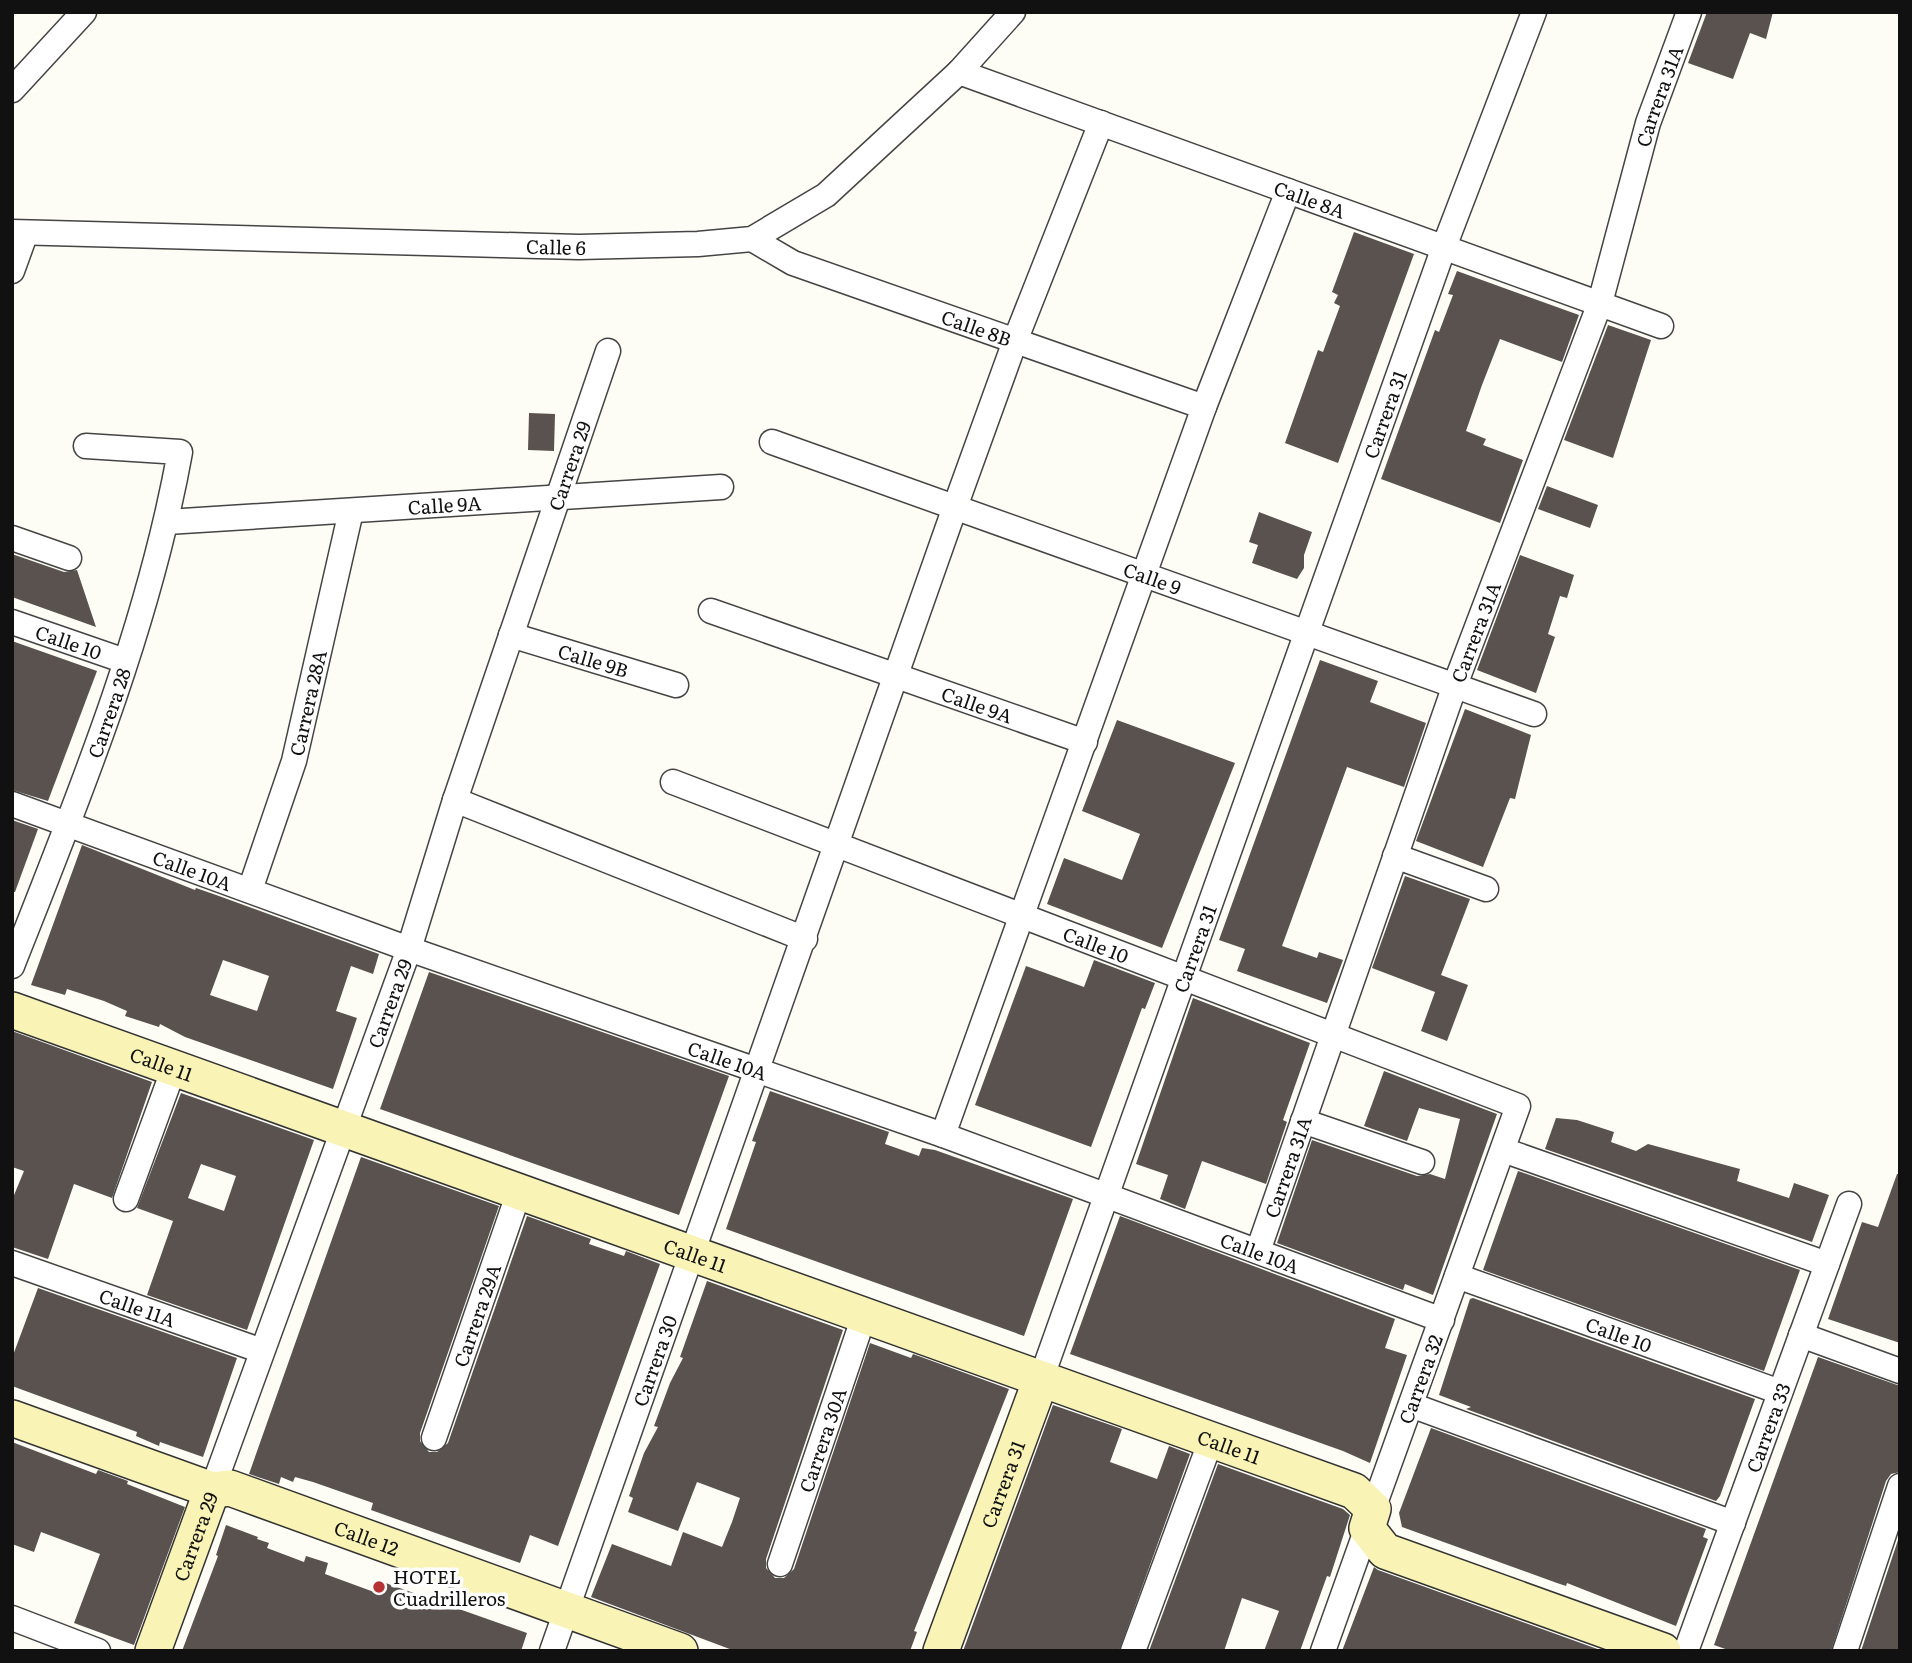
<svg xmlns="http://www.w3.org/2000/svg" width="1912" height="1663" viewBox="0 0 1912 1663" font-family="Literata,serif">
  <rect width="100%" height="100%" fill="#fefdf5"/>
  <g fill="#59524e" fill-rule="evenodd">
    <polygon points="1707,12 1773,12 1766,39 1750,33 1733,79 1688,63"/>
    <polygon points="1354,232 1414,254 1338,463 1285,443 1318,350 1323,352 1340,306 1334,303 1338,295 1332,292"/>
    <polygon points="1457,271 1579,315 1562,362 1500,339 1482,385 1466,431 1486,439 1483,445 1523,460 1500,523 1381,479 1435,330 1439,332 1453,295 1448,294"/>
    <polygon points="1608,325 1651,340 1613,458 1564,440"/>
    <polygon points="529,413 555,414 554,451 528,450"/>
    <polygon points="1547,486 1598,505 1590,528 1538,509"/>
    <polygon points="1259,512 1312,532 1304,555 1304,568 1297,579 1252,563 1258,545 1249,542"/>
    <polygon points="12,554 64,572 77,570 96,627 12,597"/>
    <polygon points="1520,555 1574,575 1567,598 1560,596 1548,634 1555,637 1536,693 1477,670"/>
    <polygon points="12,641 97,671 48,801 12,790"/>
    <polygon points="1320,660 1378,681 1370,702 1426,723 1404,787 1347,767 1282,946 1317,958 1319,952 1343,960 1327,1003 1237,971 1245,949 1219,940"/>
    <polygon points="1465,709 1531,735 1515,799 1510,798 1483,867 1416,841"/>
    <polygon points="1117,720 1235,763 1162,948 1047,904 1064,858 1122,880 1140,834 1082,811"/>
    <polygon points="12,820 38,829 15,892 12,892"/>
    <path d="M82,845l113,45 1,-2 23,8 160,58 -6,20 -22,-8 -15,45 21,7 -24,71 -148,-52 -25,-13 -1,3 -34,-11 2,-5 -23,-10 -37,-12 -2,6 -34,-10zM223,960l46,16 -12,35 -47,-16z"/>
    <polygon points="1405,876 1470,899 1441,975 1468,985 1447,1041 1421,1031 1435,992 1372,968"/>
    <polygon points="1094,960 1155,983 1145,1009 1142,1008 1091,1147 975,1105 1026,966 1084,987"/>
    <polygon points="429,972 729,1076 679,1215 380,1109"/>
    <polygon points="1193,998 1310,1043 1283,1120 1287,1122 1266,1184 1202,1161 1185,1209 1160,1199 1168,1175 1136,1164"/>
    <polygon points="12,1031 152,1082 112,1198 74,1184 48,1259 12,1247 12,1200 24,1171 12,1167"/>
    <polygon points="1384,1071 1497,1114 1433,1295 1405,1284 1403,1290 1277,1243 1312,1140 1417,1176 1430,1174 1445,1179 1460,1119 1419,1108 1407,1141 1364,1126"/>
    <polygon points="770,1091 889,1132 885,1144 919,1156 922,1148 935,1150 1073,1199 1024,1336 726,1229 756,1142 752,1141"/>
    <path d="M181,1093l133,47 -67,190 -100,-35 26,-74 -36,-13zM201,1164l35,12 -12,35 -36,-13z"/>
    <polygon points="1556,1118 1577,1120 1614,1132 1611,1142 1636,1151 1648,1144 1740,1169 1737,1181 1789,1198 1794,1183 1829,1195 1812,1242 1545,1149"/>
    <polygon points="361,1157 499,1206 420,1433 420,1441 429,1452 437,1452 448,1443 527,1216 591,1239 589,1244 624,1256 626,1251 660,1264 558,1546 530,1535 520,1563 371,1510 373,1503 313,1482 295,1477 293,1482 281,1477 279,1484 249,1474"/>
    <polygon points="1518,1171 1800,1270 1764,1371 1483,1270"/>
    <polygon points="1897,1174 1900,1174 1900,1343 1828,1319 1862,1222 1878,1227"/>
    <polygon points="1120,1216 1395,1319 1385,1348 1407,1355 1370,1463 1343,1451 1070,1354"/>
    <polygon points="707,1281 843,1330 766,1559 766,1568 775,1578 784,1578 794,1569 870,1343 911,1358 913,1354 1009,1389 914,1631 917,1632 910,1651 735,1651 591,1597 612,1544 671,1566 683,1532 722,1547 732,1522 740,1498 697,1482 678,1531 628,1512 633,1498 629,1496 644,1453 658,1427 654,1426 670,1383 683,1358 680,1357"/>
    <polygon points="38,1288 237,1358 203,1457 160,1442 159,1446 136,1436 137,1432 12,1386 12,1358"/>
    <polygon points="1473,1298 1755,1399 1720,1496 1716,1501 1466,1409 1471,1407 1439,1395 1470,1299"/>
    <polygon points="1818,1357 1900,1386 1900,1472 1891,1474 1886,1481 1831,1651 1731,1651 1714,1645"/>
    <polygon points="1053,1405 1122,1429 1110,1462 1157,1479 1169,1446 1190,1454 1119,1651 963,1651"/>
    <polygon points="1431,1428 1706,1529 1703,1537 1708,1539 1676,1626 1567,1583 1566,1586 1557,1583 1402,1527 1399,1513"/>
    <polygon points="12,1442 96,1474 98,1470 128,1481 127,1484 185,1507 134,1645 74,1623 100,1554 41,1532 34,1552 12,1544"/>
    <polygon points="1218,1464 1343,1509 1350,1515 1330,1577 1327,1576 1300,1651 1264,1651 1279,1611 1242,1598 1224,1651 1149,1651"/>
    <polygon points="226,1525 258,1537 257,1539 269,1543 267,1548 304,1562 306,1556 328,1563 325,1574 374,1592 377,1580 527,1633 521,1651 182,1651 218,1556 216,1555"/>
    <polygon points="1900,1534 1900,1651 1861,1651"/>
    <polygon points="1374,1567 1378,1570 1603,1651 1342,1651"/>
  </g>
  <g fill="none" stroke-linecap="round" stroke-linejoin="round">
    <g stroke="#444" stroke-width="27">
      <g id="street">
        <path id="s1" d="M959,72l702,254"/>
        <polyline points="12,90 84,12"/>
        <path id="s2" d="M12,232l567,15 119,-3 54,-5 74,-44 133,-123 54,-60"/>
        <path id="s3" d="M752,239l41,24 411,144"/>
        <polyline points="12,271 25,235"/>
        <path id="s4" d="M772,442l762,272"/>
        <path id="s5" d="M167,522l554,-35"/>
        <polyline points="12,538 69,558"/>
        <path id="s6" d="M711,611l374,131"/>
        <path id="s7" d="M12,622l113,39"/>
        <path id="s8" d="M511,635l165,50"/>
        <path id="s9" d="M673,782l845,324 -145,403"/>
        <polyline points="455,800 805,939"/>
        <path id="s10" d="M12,804l397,145 534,186 499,185"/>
        <polyline points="1395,856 1486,889"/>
        <path id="s11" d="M250,890l44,-129 57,-250"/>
        <path id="s12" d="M12,966c66,-167 136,-337 168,-514l-94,-6"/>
        <polyline points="1303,1121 1422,1162"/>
        <polyline points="943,1135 1204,407 1288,191"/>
        <polyline points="1503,1150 1827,1264"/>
        <polyline points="126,1199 174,1068"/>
        <path id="s13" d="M1258,1251l197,-566 145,-382 48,-180 41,-111"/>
        <path id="s14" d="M12,1263l250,88"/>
        <path id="s15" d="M1457,1276l323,116"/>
        <polyline points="1801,1335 1900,1371"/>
        <path id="s16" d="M1041,1379l403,-1132 90,-235"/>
        <polyline points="1411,1405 1733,1523"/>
        <path id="s17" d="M434,1438l85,-246"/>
        <path id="s18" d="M212,1490l197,-541 46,-149 153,-449"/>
        <path id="s19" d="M780,1564l84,-248"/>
        <polyline points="12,1618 98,1651"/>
        <path id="s20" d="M552,1651l403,-1144 60,-166 86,-218"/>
        <polyline points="1133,1651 1211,1440"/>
        <polyline points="1323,1651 1367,1528"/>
        <path id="s21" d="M1686,1651l163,-447"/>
        <polyline points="1845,1651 1900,1486"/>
      </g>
    </g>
    <g stroke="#333" stroke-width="38">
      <g id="secondary">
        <path id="s22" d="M12,1010l1342,481 19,18 -6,19 18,23 278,100"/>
        <path id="s23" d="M12,1418l200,72 18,-2 450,163"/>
        <path id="s24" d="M153,1651l59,-161"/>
        <path id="s25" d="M941,1651l100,-272"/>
      </g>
    </g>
    <use href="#street" stroke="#fff" stroke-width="24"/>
    <use href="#secondary" stroke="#f9f3b6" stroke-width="35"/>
  </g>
  <circle fill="#b73235" stroke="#fff" stroke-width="2.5" cx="379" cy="1587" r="7"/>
  <g text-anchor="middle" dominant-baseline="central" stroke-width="7" stroke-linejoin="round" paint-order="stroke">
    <g font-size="19" fill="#111" stroke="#fff">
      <text stroke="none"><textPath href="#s13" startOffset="1223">Carrera 31A</textPath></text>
      <text stroke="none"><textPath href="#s1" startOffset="373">Calle 8A</textPath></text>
      <text stroke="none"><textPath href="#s2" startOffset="544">Calle 6</textPath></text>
      <text stroke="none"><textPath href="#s3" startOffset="242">Calle 8B</textPath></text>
      <text stroke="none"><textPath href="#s16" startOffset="1024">Carrera 31</textPath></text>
      <text stroke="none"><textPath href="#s18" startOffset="1085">Carrera 29</textPath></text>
      <text stroke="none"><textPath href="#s5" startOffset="278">Calle 9A</textPath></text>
      <text stroke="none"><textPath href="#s4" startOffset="404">Calle 9</textPath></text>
      <text stroke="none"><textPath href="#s13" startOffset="656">Carrera 31A</textPath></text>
      <text stroke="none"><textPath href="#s7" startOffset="60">Calle 10</textPath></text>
      <text stroke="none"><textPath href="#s8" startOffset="86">Calle 9B</textPath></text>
      <text stroke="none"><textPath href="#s11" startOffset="196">Carrera 28A</textPath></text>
      <text stroke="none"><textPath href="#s6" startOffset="282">Calle 9A</textPath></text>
      <text stroke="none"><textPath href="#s12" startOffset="271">Carrera 28</textPath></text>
      <text stroke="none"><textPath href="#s10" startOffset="192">Calle 10A</textPath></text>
      <text stroke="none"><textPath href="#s9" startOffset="453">Calle 10</textPath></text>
      <text stroke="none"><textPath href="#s16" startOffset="457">Carrera 31</textPath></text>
      <text stroke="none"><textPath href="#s18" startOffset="518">Carrera 29</textPath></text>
      <text stroke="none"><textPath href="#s10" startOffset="760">Calle 10A</textPath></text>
      <text stroke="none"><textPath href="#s22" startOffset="159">Calle 11</textPath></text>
      <text stroke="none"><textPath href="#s13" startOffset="89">Carrera 31A</textPath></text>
      <text stroke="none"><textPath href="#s10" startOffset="1326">Calle 10A</textPath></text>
      <text stroke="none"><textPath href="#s22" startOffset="726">Calle 11</textPath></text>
      <text stroke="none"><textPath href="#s14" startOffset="133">Calle 11A</textPath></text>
      <text stroke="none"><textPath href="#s17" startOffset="130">Carrera 29A</textPath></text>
      <text stroke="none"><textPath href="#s15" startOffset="172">Calle 10</textPath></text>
      <text stroke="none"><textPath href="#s20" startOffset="308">Carrera 30</textPath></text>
      <text transform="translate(1420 1379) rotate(-70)">Carrera 32</text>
      <text stroke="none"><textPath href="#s21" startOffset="238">Carrera 33</textPath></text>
      <text stroke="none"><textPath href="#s19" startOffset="131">Carrera 30A</textPath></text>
      <text stroke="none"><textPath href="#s22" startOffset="1293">Calle 11</textPath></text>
      <text stroke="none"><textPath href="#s25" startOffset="178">Carrera 31</textPath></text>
      <text stroke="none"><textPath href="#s24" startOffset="122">Carrera 29</textPath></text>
      <text stroke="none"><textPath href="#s23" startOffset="376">Calle 12</textPath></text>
    </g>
    <g font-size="19" fill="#111" stroke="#fff" text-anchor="start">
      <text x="393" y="1576">HOTEL<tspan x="393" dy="22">Cuadrilleros</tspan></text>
    </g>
  </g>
  <rect width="1912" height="1663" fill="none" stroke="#111111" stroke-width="28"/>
</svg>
